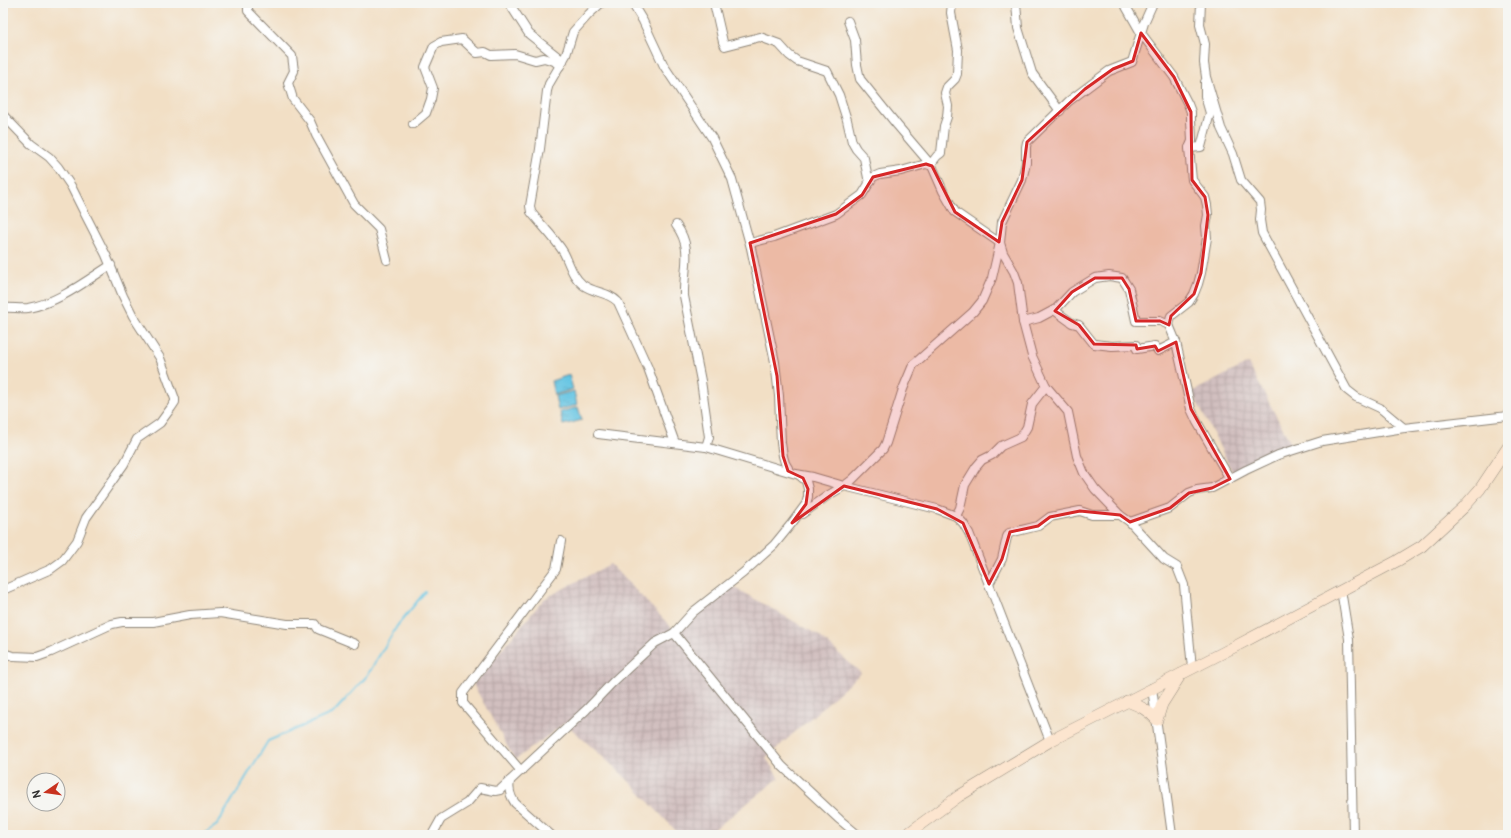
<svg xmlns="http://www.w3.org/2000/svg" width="1511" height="838" viewBox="0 0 1511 838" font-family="Pangolin,sans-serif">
  <defs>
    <pattern id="industrial-grid" width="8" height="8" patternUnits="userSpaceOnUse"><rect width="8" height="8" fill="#d1bfbf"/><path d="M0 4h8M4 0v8" fill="none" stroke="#b4a4a4"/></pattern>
    <pattern id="water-ripples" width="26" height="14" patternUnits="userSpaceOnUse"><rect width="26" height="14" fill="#65c5e3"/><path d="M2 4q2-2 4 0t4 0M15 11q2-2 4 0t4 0" fill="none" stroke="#58a9c3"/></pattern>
  </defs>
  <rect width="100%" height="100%" fill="#f6f6f2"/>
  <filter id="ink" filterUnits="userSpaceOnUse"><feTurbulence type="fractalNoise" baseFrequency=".025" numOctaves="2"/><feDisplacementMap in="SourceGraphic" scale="8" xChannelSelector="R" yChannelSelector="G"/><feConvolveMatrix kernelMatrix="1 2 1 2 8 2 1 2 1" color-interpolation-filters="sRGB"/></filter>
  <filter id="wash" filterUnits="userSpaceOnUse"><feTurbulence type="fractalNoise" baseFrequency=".012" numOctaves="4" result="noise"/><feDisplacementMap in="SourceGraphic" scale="16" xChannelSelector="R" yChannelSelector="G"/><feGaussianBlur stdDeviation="0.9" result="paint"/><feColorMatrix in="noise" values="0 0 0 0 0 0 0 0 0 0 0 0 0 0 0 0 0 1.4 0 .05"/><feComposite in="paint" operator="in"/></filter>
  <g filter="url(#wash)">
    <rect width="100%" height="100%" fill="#f2dfc5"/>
    <g fill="url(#industrial-grid)">
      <polygon points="1248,363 1291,444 1233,473 1192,392"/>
      <polygon points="610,564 676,632 730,585 818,635 861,673 766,758 779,778 707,835 680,835 623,775 565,723 515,760 473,684 544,599"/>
    </g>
    <g fill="url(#water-ripples)" stroke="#487887">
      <polygon points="569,375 573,389 554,395 551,381"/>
      <polygon points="574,391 577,405 558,410 555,396"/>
      <polygon points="578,407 582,420 563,425 560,412"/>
    </g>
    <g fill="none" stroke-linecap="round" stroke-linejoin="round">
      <polyline stroke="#65c5e3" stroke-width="2" points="202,835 217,825 268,741 333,713 367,676 397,626 425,592"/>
    </g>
  </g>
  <g filter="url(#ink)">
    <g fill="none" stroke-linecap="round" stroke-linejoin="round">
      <g stroke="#8e8578" stroke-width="10">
        <g id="street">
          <polyline points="248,3 248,11 292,56 294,71 288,83 293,99 310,121 316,135 354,204 379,229 387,260"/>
          <polyline points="509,3 529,34 563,61"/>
          <path d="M601,3l-12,11 -16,18 -7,23 -17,29 -2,7 -7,58 -10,57 1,6c11,14 24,26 33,41 6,12 8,23 19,32 11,8 26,7 35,17l30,66 27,75"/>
          <polyline points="632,3 643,21 664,66 712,138 732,179 751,248 775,362 779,396 781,443 783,456 785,463 788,468 788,471"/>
          <polyline points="714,3 723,42 725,46 760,37 779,44 789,55 797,61 827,71 839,95 847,120 852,142 856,149 864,158 869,183"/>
          <polyline points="1016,3 1018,28 1032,73 1060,111"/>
          <polyline points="1124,3 1141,33 1174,77 1188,104 1191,112 1191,120 1192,141 1189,148 1192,180 1205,197 1207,205 1208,215 1206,226 1207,238 1201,273 1198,284 1194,294 1189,302 1171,316 1169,325 1176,342 1191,409 1197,422 1230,479"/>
          <polyline points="1153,3 1144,23 1132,62 1109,71 1069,101 1027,142 1026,147 1026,163 1022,180 1002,222 1000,243 1003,253 1014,272 1018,283 1023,322 1032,356 1046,386 1068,412 1077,456 1084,473 1095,489 1120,515 1130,522 1164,559 1177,567 1184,585 1192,668"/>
          <polyline points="1201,3 1200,25 1205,44 1204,63 1206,77 1221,128 1233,154 1241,180 1260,202 1261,210 1260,220 1262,233 1347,390 1356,397 1380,408 1404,428"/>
          <polyline points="848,21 855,40 857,65 860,79 897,125 932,166 943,191 955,212 1000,243"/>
          <polyline points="3,115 31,144 49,157 58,167 71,186 86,216 106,255 123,296 133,316 160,358 175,399 175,402 171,408 160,423 137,439 124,464 86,518 77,541 62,561 51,569 3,590"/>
          <polyline points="413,124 426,113 431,99 433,88 425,67 434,46 441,42 462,39 477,53 485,52 491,55 515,54 535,60 544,58 554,61 560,66"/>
          <polyline points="1189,148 1201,147 1210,113 1205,96 1205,82"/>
          <polyline points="930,165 937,156 941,153 944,126 947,117 948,106 945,93 947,87 955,79 957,74 958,50 951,13 952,3"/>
          <path d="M676,225c18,24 7,44 8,71l17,85 8,56 -3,10"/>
          <polyline points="750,243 774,237 836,214 862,195 873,177 880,174 901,171 926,164 930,165"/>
          <path d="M3,308c8,-1 17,1 25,0 30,-5 58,-27 83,-43"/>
          <polyline points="1054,310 1072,323 1079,325 1094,344 1112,346 1136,345 1137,349 1155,346 1158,351 1176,342"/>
          <polyline points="1023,322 1039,318 1056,309 1072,292 1095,278 1109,276 1122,278 1129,289 1136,321 1160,321 1169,325"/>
          <polyline points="598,434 706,447 796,474 813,477 844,486 852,480 883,449 886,443 903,389 913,365 973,312 982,301 992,278 1000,243"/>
          <polyline points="802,514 827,496 844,486 937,509 956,516 963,523 969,533 1050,741"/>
          <polyline points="956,516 960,508 965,485 976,467 982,460 992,455 1001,446 1021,437 1027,427 1032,404 1046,386"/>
          <polyline points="1130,522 1170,508 1189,493 1197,490 1212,488 1246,470 1278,455 1322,441 1404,428 1508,416"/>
          <polyline points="989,584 1002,559 1007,537 1009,533 1038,526 1050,517 1080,511 1092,515 1120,515"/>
          <polyline points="1341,590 1349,639 1353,835"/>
          <polyline points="674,633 782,766 840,820 858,835"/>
          <polyline points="3,653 13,656 37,657 51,652 112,624 122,622 153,622 190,615 220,613 287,624 315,624 318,629 355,644"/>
          <polyline points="1152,688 1172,835"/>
          <polyline points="521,771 463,703 463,693 556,569 561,541"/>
          <path d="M510,781c-2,9 0,15 5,22l36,32"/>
          <polyline points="432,835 441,819 467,803 480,788 495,791 500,790 586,710 613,682 655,643 674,633 693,612 743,573 774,545 792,523 806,504 808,497 808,489 806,481 799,475"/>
        </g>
      </g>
      <g stroke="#8e8578" stroke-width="12">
        <g id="secondary">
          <path d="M1127,701c13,5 21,9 30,19l5,-16 19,-30"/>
          <polyline points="906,835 959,796 1050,741 1236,646 1397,561 1422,546 1464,507 1480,489 1508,447"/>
        </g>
      </g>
      <use href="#street" stroke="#fff" stroke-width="8"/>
      <use href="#secondary" stroke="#fce5cf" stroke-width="11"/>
    </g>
  </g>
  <path fill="#d62828" fill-opacity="0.2" stroke="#d62828" stroke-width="3" stroke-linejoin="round" d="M1141,33l33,44 17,35 1,68 13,17 3,18 -7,58 -7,21 -23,22 -2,9 -9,-4h-24l-7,-32 -7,-11h-27l-23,14 -17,19 24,14 15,19 42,1 1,4 18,-3 3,5 18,-9 15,67 39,70 -18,9 -23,5 -19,15 -40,14 -10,-7 -40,-4 -30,6 -12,9 -28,6 -8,27 -13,25 -26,-61 -26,-14 -93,-23 -52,37 14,-19 2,-15 -5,-11 -15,-7 -5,-15 -6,-80 -27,-133 86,-29 26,-19 11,-18 53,-13 6,2 23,46 44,30 3,-20 20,-42 5,-38 58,-53 28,-20 20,-8z"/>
  <rect width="1511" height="838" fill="none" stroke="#f6f6f2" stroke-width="16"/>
  <g transform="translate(46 792) rotate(257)"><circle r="19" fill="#f6f6f2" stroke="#a5a5a2"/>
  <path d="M0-3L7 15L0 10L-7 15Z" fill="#c8321e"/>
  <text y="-6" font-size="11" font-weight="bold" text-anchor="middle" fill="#2b2b2b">N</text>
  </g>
</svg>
